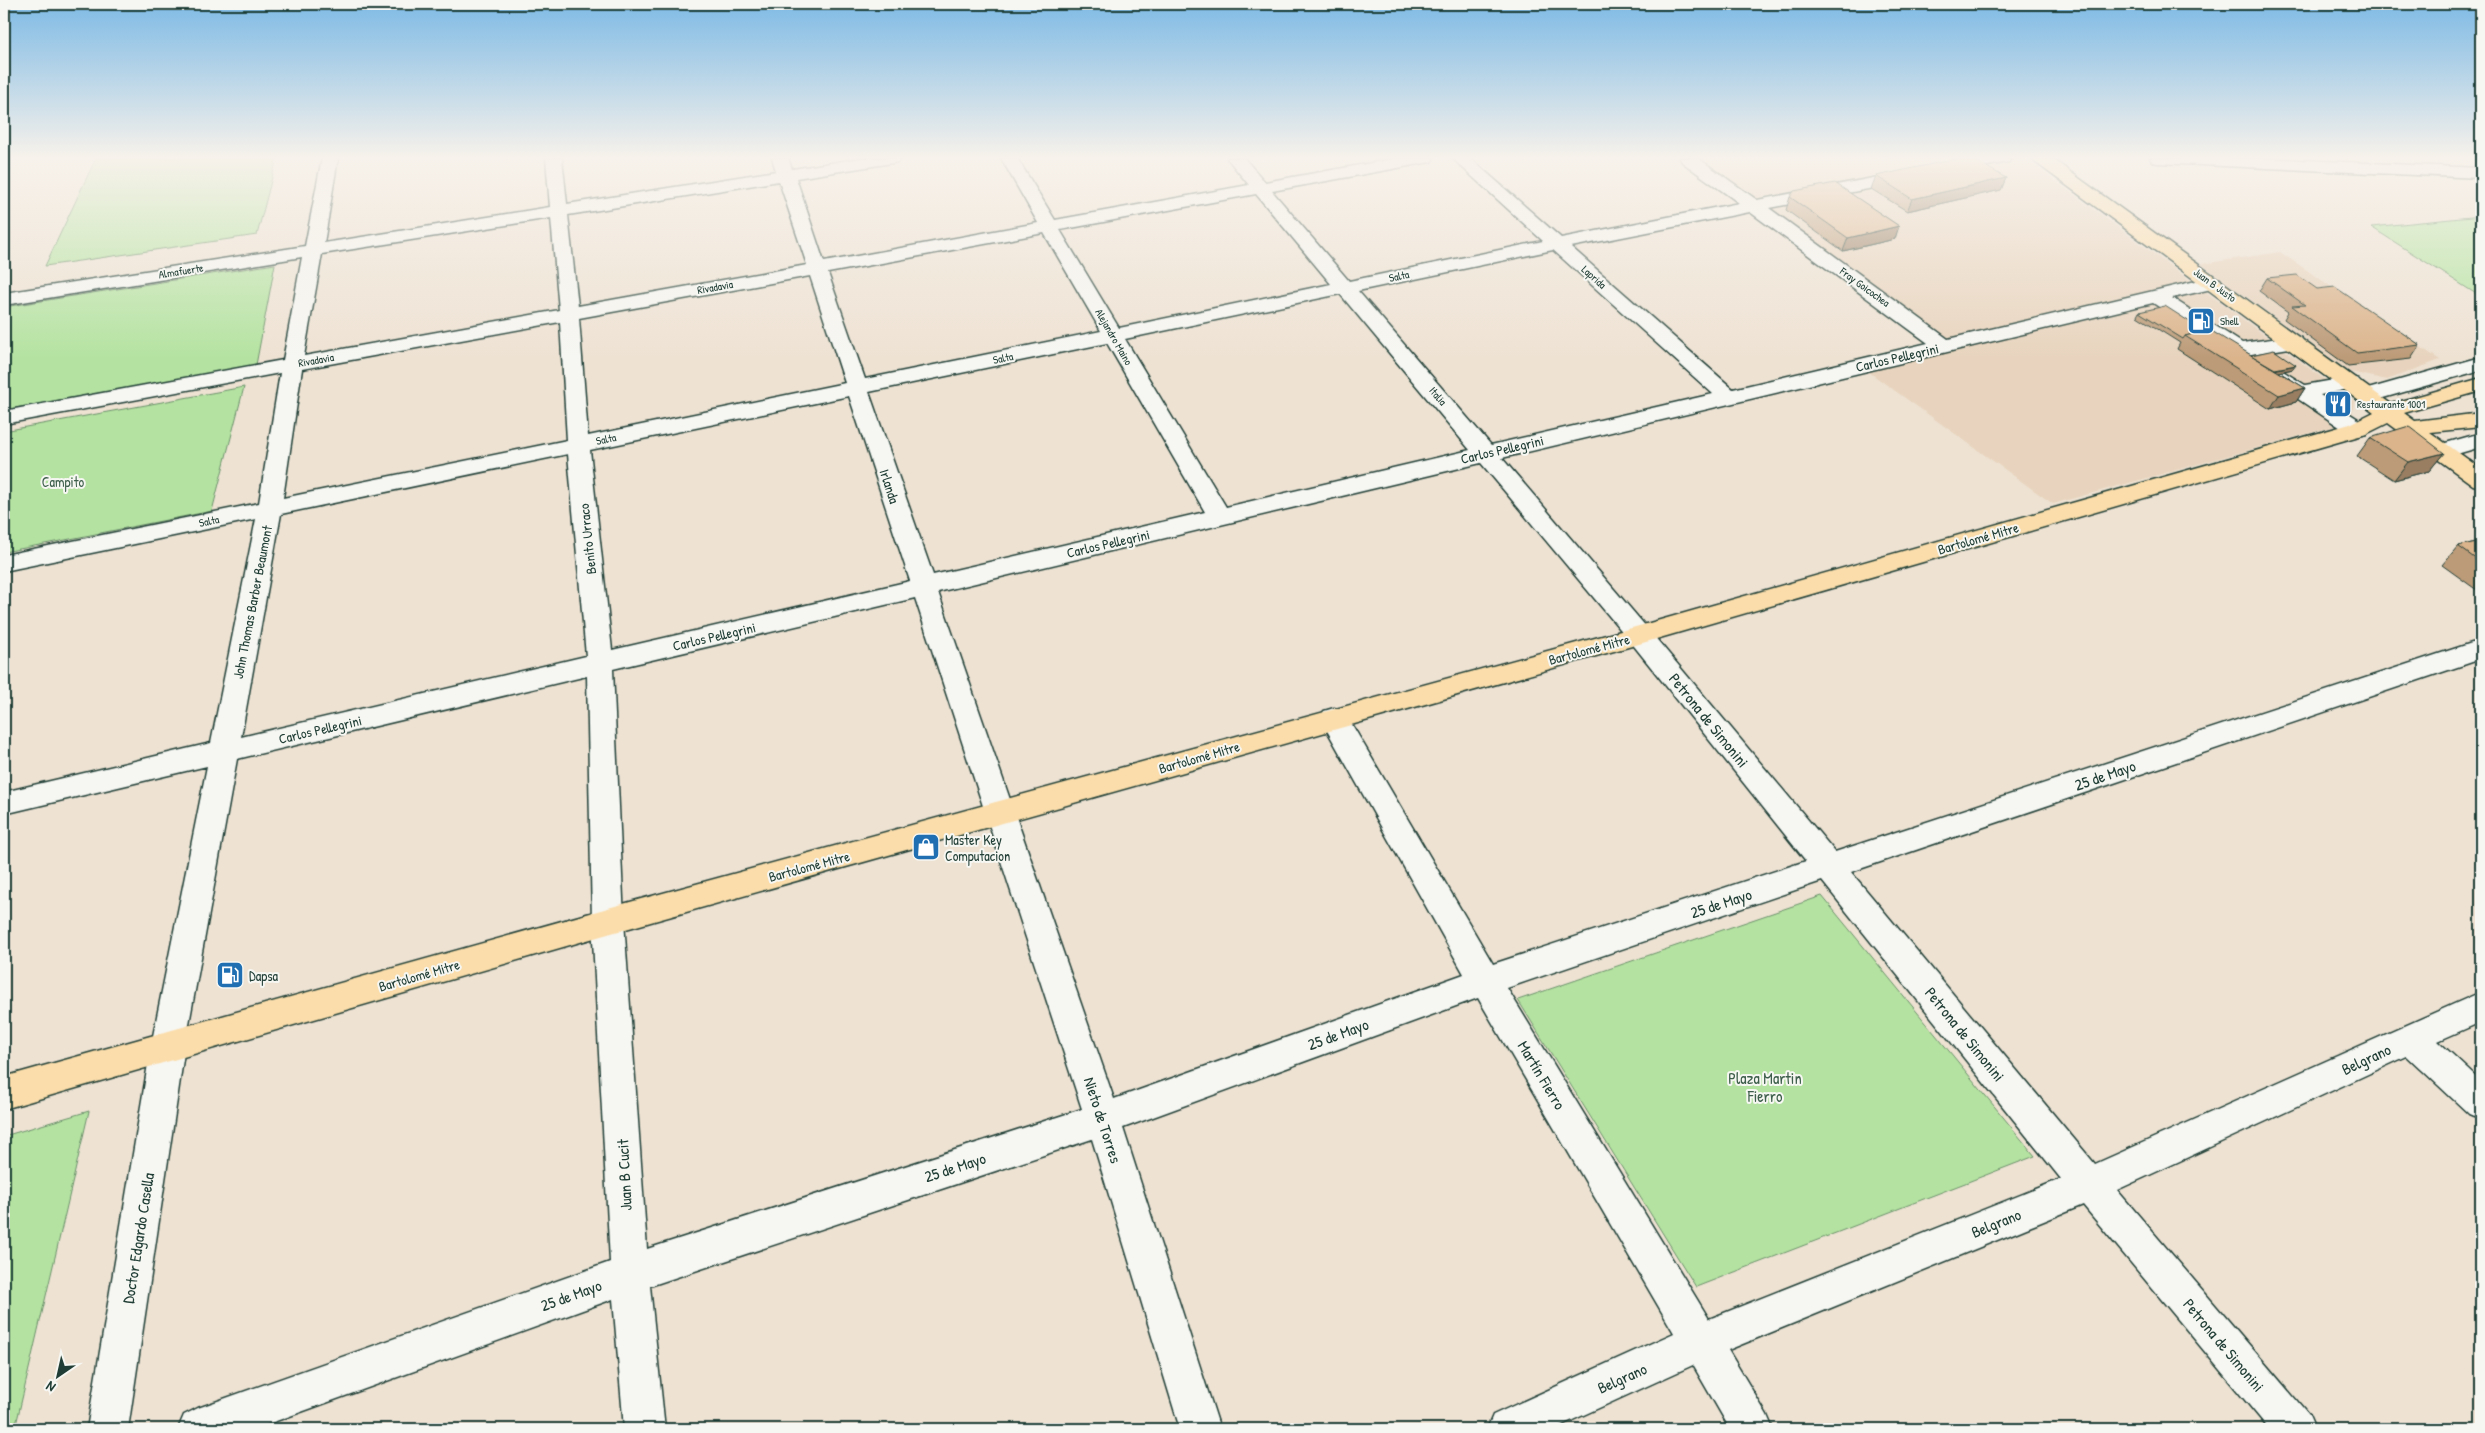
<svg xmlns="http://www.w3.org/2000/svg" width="2485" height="1433" viewBox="0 0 2485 1433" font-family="'Patrick Hand',sans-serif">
  <rect width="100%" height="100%" fill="#eee2d3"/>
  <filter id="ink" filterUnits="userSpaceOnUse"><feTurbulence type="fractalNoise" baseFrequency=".02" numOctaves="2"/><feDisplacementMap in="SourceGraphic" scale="10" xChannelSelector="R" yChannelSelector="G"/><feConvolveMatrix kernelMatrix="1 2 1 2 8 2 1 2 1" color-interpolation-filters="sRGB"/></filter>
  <g filter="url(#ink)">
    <g fill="#e8d4be">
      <polygon points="1694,158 2024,158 2354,401 2351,422 2053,504 1866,370 1958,349"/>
      <polygon points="2280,252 2440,360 2387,380 2350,372 2201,264"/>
    </g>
    <g fill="#b4e3a1" stroke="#6a906a">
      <polygon points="96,158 277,158 257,235 45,266"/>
      <polygon points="2481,216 2481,297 2371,227"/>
      <polygon points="275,264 256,365 4,410 4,307"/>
      <polygon points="244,387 212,511 4,552 4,431"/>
      <polygon points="1822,896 2035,1156 1696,1287 1518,1000"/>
      <polygon points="89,1111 15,1429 4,1429 4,1136"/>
    </g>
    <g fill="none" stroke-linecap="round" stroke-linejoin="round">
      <g stroke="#1f3d34" stroke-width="3">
        <g id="minor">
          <path d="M322,158h16l-14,85 226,-36 -4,-49h16l5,46 209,-33 -4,-13h16l4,11 70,-11h38l-2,4 -6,1 -96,15 28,84 214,-39 -37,-65h16l38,62 194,-35 -22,-27h17l21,24 134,-24h34l-2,4 -6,1 -153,28 77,90 194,-40 -91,-83h18l91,80 178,-35 -57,-41 -2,-4h18l59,42 221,-42h33l-2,4 -6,1 -234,45 179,131 265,-62 7,2 3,4 -3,4 -48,11 70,45 52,-7 7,2 3,4 -3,4 -62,10 -8,-2 -78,-51 -651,155 146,171 187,223 646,-212v19l-630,213 244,292 386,-172v30l-43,19 43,40v38l-12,-5 -62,-58 -290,134 192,225 6,14h-46l-186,-224 -355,145 39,65 6,14h-43l-37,-64 -140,64h-66l6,-14 181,-82 -196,-335 -355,130 97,301h-40l-88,-290 -442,147 15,143h-41l-11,-130 -359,130h-76l6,-14 14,-7 412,-146 -18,-341 -5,-245 -350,83 -52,287 -57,383h-41l64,-383 56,-280 -203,48v-22l207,-49 45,-224 -252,52v-16l255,-52 21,-130 -276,51v-13l279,-51 19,-103 -298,48v-12l301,-47zM779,181l28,84 -229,41 -10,-91zM1256,194l75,90 -212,44 -59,-98zM1750,212l178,131 -195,46 -162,-142zM551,218l8,92 -255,46 18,-102zM1044,233l57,98 -236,48 -37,-106zM1553,250l160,144 -222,51 -133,-154zM810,276l35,107 -257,53 -9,-118zM1340,294l130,156 -244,57 -101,-168zM560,322l7,118 -284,58 19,-129zM1107,343l98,169 -272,63 -64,-183zM849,396l61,185 -298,69 -22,-200zM568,454l18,202 -345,81 40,-223zM1481,463l149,178 176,220 -313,103 -149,-253 -10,-3 -10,3 -4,7 144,256 -350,125 -176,-507zM915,598l167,511 -435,140 -23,-328 -11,-252zM1822,881l239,298 -352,140 -202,-331z"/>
          <polygon points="2150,158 2260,158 2481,168 2481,178 2158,163 2152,162"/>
          <polygon points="2481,357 2481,370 2369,402 2361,401 2358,396 2361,391"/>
          <polygon points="2271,366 2278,368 2305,385 2351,377 2358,379 2362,383 2358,387 2320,395 2366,424 2369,429 2366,434 2358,436 2350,434 2264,376 2261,372 2264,368"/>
          <polygon points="2481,433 2481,447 2443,458 2435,456 2432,451 2435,446"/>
        </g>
      </g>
      <g stroke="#1f3d34" stroke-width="3">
        <polygon id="major" points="2033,158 2051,158 2391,404 2481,378 2481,391 2404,413 2415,421 2481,413 2481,427 2430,432 2481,469 2481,487 2473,485 2388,423 2366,434 1639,644 608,934 4,1109 4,1077 608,908 1639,626 2350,424 2374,412 2035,162"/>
      </g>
      <use href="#minor" fill="#f6f6f2" fill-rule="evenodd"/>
      <use href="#major" fill="#fbddab" fill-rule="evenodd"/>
    </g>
    <g fill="#bc9b78" stroke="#1f3d34">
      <polygon points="1876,176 2006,178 2001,190 1907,211 1871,189"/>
      <polygon points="1790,197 1895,239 1843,251 1786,210"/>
      <polygon points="2267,278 2317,289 2420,345 2411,359 2348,366 2284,319 2288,312 2259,291"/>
      <polygon points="2139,312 2204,331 2251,355 2293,369 2279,372 2305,388 2296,402 2270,409 2177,349 2180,343 2137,316"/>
      <polygon points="2370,438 2444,453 2429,471 2394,480 2357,456"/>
      <polygon points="2481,541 2481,593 2442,565 2458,546"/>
    </g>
    <g fill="#997e62" stroke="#1f3d34">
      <polygon points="2006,178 2001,190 1907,211 1912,199"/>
      <polygon points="1899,226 1895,239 1843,251 1848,238"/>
      <polygon points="2296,365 2293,369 2257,377 2260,373"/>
      <polygon points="2305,388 2296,402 2270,409 2279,395"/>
      <polygon points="2444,453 2429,471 2394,480 2408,462"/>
    </g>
    <g fill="#dbb48c" stroke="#1f3d34">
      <polygon points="1961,158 1971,158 2006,178 1912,199 1876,176"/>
      <polygon points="1835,183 1899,226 1848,238 1790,197 1794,191"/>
      <polygon points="2297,275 2317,289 2335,287 2420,345 2357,353 2292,306 2305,305 2267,278"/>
      <polygon points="2165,306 2204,331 2185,336 2183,339 2139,312"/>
      <polygon points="2210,330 2305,388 2279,395 2185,336"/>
      <polygon points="2274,350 2296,365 2275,369 2251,355"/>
      <polygon points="2409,426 2444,453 2408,462 2370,438"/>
      <polygon points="2481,541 2481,563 2458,546"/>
    </g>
  </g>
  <linearGradient id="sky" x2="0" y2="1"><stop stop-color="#7ebae5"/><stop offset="0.44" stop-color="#f7f2eb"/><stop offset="1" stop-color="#f7f2eb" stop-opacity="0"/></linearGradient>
  <rect width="2485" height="358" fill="url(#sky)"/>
  <defs>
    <g id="fuel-square" transform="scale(1.4375)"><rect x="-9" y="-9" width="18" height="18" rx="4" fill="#1f6fb2" stroke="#f6f6f2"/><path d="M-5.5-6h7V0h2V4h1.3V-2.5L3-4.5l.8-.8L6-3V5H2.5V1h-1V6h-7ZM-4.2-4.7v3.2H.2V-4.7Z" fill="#fff"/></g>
    <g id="restaurant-square" transform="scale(1.4375)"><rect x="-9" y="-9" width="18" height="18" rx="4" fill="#1f6fb2" stroke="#f6f6f2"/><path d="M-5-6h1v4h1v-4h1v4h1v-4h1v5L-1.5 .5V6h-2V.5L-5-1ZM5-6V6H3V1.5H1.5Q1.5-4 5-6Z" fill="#fff"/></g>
    <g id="shop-square" transform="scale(1.4375)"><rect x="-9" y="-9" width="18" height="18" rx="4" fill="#1f6fb2" stroke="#f6f6f2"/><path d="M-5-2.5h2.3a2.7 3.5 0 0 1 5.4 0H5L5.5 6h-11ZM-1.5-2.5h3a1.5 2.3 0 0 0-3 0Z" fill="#fff"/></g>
  </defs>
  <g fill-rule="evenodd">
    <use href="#fuel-square" x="2201" y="321"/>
    <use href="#restaurant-square" x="2338" y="404"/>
    <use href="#shop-square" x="926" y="847"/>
    <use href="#fuel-square" x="230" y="975"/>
  </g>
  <g text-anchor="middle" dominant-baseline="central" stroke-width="4" stroke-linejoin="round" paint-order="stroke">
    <g font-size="11" fill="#1f3d34" stroke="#f6f6f2">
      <text transform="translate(181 271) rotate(-9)">Almafuerte</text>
      <text transform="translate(1399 276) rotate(-12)">Salta</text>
      <text transform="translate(1594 277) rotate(42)">Laprida</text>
      <text transform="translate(2215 285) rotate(36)">Juan B Justo</text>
      <text transform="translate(715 287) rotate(-10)">Rivadavia</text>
      <text transform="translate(1865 287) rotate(36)">Fray Goicochea</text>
      <text transform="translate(1114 337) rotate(60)">Alejandro Maino</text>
      <text transform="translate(1003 358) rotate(-12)">Salta</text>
      <text transform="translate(316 360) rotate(-10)">Rivadavia</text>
      <text transform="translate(1438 396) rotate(50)">Italia</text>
      <text transform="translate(606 439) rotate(-12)">Salta</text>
      <text transform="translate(209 521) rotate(-12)">Salta</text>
    </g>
    <g font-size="11" fill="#1f3d34" stroke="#f6f6f2" text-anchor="start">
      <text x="2220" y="321">Shell</text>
      <text x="2357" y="404">Restaurante 1001</text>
    </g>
    <g font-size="14" fill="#1f3d34" stroke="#f6f6f2">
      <text transform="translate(1897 357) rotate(-13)">Carlos Pellegrini</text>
      <text transform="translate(1502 449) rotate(-13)">Carlos Pellegrini</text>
      <text transform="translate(890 486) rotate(72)">Irlanda</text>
      <text transform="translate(1978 538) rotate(-16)">Bartolomé Mitre</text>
      <text transform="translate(587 539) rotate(-96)">Benito Urraco</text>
      <text transform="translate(1108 543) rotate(-13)">Carlos Pellegrini</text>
      <text transform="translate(252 602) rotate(-79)">John Thomas Barber Beaumont</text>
      <text transform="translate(714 636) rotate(-13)">Carlos Pellegrini</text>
      <text transform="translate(1589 649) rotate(-15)">Bartolomé Mitre</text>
      <text transform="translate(320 729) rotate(-13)">Carlos Pellegrini</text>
      <text transform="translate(1199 757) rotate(-16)">Bartolomé Mitre</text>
      <text transform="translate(809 866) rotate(-15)">Bartolomé Mitre</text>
      <text transform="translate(419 975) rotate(-16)">Bartolomé Mitre</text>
    </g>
    <g font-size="14" fill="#3d5e4a" stroke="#f6f6f2">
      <text x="63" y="481">Campito</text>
    </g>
    <g font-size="14" fill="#1f3d34" stroke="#f6f6f2" text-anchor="start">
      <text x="945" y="839">Master Key<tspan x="945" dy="16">Computacion</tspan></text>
      <text x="249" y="975">Dapsa</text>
    </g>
    <g font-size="16" fill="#1f3d34" stroke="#f6f6f2">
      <text transform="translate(1709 720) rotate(51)">Petrona de Simonini</text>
      <text transform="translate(2105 775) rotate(-19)">25 de Mayo</text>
      <text transform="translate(1721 903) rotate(-18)">25 de Mayo</text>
      <text transform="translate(1338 1034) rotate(-20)">25 de Mayo</text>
      <text transform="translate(1965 1034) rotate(51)">Petrona de Simonini</text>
      <text transform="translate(2366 1059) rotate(-25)">Belgrano</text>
      <text transform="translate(1542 1075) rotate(59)">Martín Fierro</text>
      <text transform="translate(1103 1120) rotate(72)">Nieto de Torres</text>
      <text transform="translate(955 1167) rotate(-18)">25 de Mayo</text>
      <text transform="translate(624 1175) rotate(-93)">Juan B Cucit</text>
      <text transform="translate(1996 1223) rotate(-22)">Belgrano</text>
      <text transform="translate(138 1238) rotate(-81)">Doctor Edgardo Casella</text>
      <text transform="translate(571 1295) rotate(-20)">25 de Mayo</text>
      <text transform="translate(2224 1345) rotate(50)">Petrona de Simonini</text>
      <text transform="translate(1622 1378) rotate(-24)">Belgrano</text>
    </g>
    <g font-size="16" fill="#3d5e4a" stroke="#f6f6f2">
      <text x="1765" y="1078">Plaza Martin<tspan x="1765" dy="18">Fierro</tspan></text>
    </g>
  </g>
  <rect width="2485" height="1433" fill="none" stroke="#f6f6f2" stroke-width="20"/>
  <rect x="10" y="10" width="2465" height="1413" fill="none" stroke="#1f3d34" stroke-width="2" filter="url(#ink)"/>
  <g transform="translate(58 1376) rotate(214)" stroke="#f6f6f2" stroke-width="4" paint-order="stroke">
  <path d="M0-4L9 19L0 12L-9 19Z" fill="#1f3d34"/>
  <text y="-8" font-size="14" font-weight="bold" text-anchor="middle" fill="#1f3d34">N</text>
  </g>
</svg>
